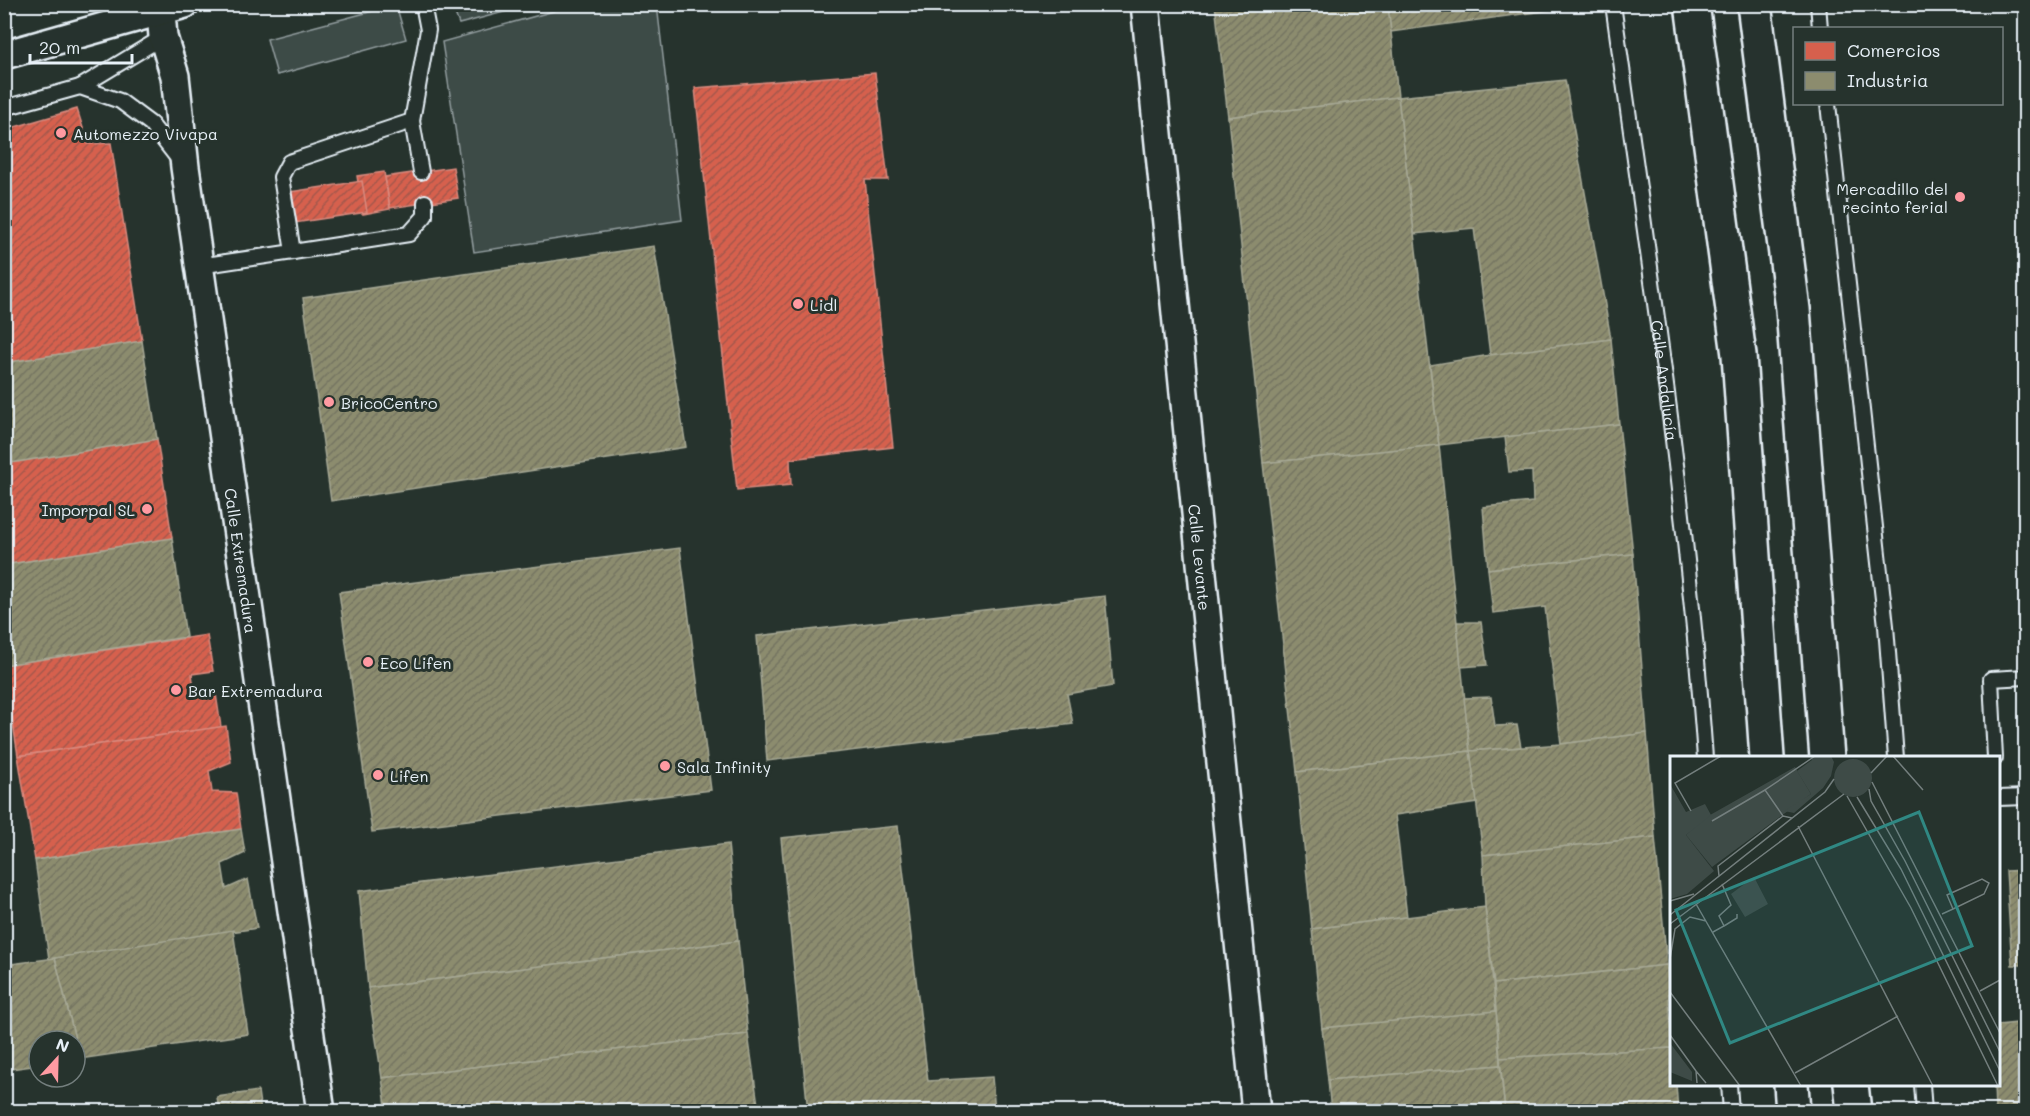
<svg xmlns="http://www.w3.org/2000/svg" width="2030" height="1116" viewBox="0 0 2030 1116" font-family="Mali,sans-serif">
  <defs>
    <pattern id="shops-hatch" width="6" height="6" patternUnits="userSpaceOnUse" patternTransform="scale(1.5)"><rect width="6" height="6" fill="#d6604d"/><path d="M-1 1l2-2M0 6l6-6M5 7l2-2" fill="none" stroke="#a4584c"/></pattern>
    <pattern id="industry-hatch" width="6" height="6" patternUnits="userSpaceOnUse" patternTransform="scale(1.5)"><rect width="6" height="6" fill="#8c8c6e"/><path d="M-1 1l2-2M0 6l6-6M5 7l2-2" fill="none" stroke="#747461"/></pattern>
  </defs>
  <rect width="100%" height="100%" fill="#26332d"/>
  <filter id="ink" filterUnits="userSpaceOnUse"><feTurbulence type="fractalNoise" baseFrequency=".0167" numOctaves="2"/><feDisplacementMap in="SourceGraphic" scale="12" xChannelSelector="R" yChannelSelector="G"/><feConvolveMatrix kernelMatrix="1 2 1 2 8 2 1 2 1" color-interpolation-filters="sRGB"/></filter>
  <g filter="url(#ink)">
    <g fill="#3e4b47" stroke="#939ea0" stroke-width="1.5">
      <polygon points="579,4 657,5 682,220 474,252 442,42"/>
      <polygon points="396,5 406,39 277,75 267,39"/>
      <polygon points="452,5 452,4 530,5 459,24"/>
    </g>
    <g fill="url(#shops-hatch)" stroke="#db8c80" stroke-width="1.5">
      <polygon points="875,73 888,180 865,180 893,447 790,459 791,485 737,490 695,88"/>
      <polygon points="77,109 88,144 111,143 142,341 4,363 4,130"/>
      <polygon points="453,167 458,198 390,208 385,177"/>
      <polygon points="384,172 390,209 363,214 357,176"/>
      <polygon points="362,181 367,212 281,225 277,194"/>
      <polygon points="157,439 172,538 4,565 4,464"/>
      <polygon points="207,635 213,671 192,674 195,696 216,694 221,727 18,756 4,665"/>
      <polygon points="226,726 231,762 209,771 212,792 236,793 241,829 35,860 18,756"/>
    </g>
    <g fill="url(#industry-hatch)" stroke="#a8aa97" stroke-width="1.5">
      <polygon points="1215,4 1388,4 1398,97 1228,117"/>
      <polygon points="1388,4 1558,4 1559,9 1391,32"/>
      <polygon points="1565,80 1611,339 1490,355 1474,228 1414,234 1398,97"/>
      <polygon points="1398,97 1439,445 1263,463 1228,117"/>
      <polygon points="654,246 686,447 331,501 303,298"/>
      <polygon points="1611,339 1619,424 1439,445 1430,365 1490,355"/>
      <polygon points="142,341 157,439 4,464 4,363"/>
      <polygon points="1619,424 1633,554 1488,569 1483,507 1533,502 1532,471 1509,472 1505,437"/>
      <polygon points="1439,445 1470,751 1297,772 1263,463"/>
      <polygon points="172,538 186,637 4,665 4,565"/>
      <polygon points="680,548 711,790 372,832 339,592"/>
      <polygon points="1633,554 1647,733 1561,744 1545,607 1493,613 1488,569"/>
      <polygon points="1105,596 1113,686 1067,694 1073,724 767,761 757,636"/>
      <polygon points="1457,622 1481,622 1487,665 1461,667"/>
      <polygon points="4,674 8,696 4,697"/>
      <polygon points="1491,697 1495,726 1517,725 1521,747 1470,751 1464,698"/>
      <polygon points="1647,733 1655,837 1483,855 1470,751 1561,744"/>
      <polygon points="1470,751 1477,803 1395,815 1407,917 1312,929 1297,772"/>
      <polygon points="898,826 928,1081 992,1077 995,1112 808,1112 781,838"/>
      <polygon points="241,829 245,853 222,864 226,889 248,879 257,928 49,959 35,860"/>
      <polygon points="1655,837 1667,965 1494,984 1485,907 1483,855"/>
      <polygon points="728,844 738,941 368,988 359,891"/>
      <polygon points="2026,870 2026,965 2012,965 2006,871"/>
      <polygon points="1485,907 1496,1011 1322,1029 1312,929"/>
      <polygon points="233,930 248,1034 80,1059 55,958"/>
      <polygon points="738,941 748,1034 382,1078 368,988"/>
      <polygon points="55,958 80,1059 75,1060 75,1041 39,1041 39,1065 4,1070 4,965"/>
      <polygon points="1667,965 1672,1048 1500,1058 1494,984"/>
      <polygon points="1496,1011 1500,1065 1328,1080 1322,1028"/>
      <polygon points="2026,1022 2026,1112 1995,1112 1994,1084 1998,1084 1998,1025"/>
      <polygon points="748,1034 759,1112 387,1112 382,1078"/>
      <polygon points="1672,1048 1672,1084 1676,1084 1678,1112 1505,1112 1500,1058"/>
      <polygon points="1500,1065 1505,1112 1331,1112 1328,1080"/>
      <polygon points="258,1091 261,1112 219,1112 217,1097"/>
    </g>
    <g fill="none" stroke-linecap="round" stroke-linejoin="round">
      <g stroke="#e8f1f8" stroke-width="18">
        <g id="lane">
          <path id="s1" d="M1613,4c35,251 74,501 92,754"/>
          <polyline points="1818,4 1820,28"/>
          <polyline points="80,87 163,37"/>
          <polyline points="1828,104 1886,626 1896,758"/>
          <polyline points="4,108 80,87 120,101 151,124 179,160"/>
          <polyline points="412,121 421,172"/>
          <polyline points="293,252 409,234 425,216 425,202"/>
          <polyline points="199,266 293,252 281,177 289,162 412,121 428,30 423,4"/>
          <polyline points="1995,758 1991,679 2026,677"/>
          <polyline points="1998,798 2026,797"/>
          <polyline points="1729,1084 1731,1112"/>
          <polyline points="1922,1084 1924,1112"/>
        </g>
      </g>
      <g stroke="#e8f1f8" stroke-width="32">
        <g id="street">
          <path id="s2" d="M1145,4l111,1108"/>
          <path id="s3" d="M161,12l2,25 12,39 10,91 136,945"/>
          <polyline points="4,55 185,4"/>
        </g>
      </g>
      <g stroke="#e8f1f8" stroke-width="38">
        <g id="secondary">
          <polyline points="1692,4 1739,355 1767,758"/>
          <polyline points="1754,4 1793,309 1827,758"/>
          <polyline points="1791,1084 1793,1112"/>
          <polyline points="1851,1084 1854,1112"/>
        </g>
      </g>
      <use href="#lane" stroke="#26332d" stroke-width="14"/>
      <use href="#street" stroke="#26332d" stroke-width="27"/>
      <use href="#secondary" stroke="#26332d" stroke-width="33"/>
    </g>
  </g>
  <g fill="#ff9aa2" stroke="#26332d" stroke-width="2">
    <circle cx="61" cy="133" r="6"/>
    <circle cx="1960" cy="197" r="6"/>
    <circle cx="798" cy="304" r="6"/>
    <circle cx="329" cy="402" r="6"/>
    <circle cx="147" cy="509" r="6"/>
    <circle cx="368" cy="662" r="6"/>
    <circle cx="176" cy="690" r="6"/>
    <circle cx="665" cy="766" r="6"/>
    <circle cx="378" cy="775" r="6"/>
  </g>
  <g text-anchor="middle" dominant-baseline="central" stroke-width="6" stroke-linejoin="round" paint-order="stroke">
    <g font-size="16" fill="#e8f1f8" stroke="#26332d" text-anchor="start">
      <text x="73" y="133">Automezzo Vivapa</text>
      <text x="1948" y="188" text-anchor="end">Mercadillo del<tspan x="1948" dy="18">recinto ferial</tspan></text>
      <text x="810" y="304">Lidl</text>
      <text x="341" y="402">BricoCentro</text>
      <text x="135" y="509" text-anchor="end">Imporpal SL</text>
      <text x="380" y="662">Eco Lifen</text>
      <text x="188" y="690">Bar Extremadura</text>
      <text x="677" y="766">Sala Infinity</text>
      <text x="390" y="775">Lifen</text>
    </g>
    <g font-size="16" fill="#e8f1f8" stroke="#26332d">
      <text stroke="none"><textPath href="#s1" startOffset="380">Calle Andalucía</textPath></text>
      <text stroke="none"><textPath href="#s2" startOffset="556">Calle Levante</textPath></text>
      <text stroke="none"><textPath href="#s3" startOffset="555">Calle Extremadura</textPath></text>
    </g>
  </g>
  <g transform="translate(1670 756)">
    <rect width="330" height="330" fill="#26332d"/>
    <path d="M164 22a19 19 0 1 1 38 0a19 19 0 1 1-38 0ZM125,11l16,27 -99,73 -26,-32 17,-16zM84,121l14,27 -23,13 -14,-23z" fill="#3e4b47"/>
    <path d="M140,0h21l3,6 -3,14 -8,12 -29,25 -10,-2 27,-17 -14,-23 15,-11zM0,28l16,28 19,-8 6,11 -25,20 28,36 -27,23 -17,5zM0,287l22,29v9l-22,-9z" fill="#3e4b47"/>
    <path fill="none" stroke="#747f7e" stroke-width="1.5" d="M223,0l30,34M201,17l16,-17M202,26l128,251M199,33l2,12 34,60 95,191M177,40l64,112 87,178M187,41l44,72 99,202M21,55l-16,-28 46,-27M113,60l-18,-26 50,-34M42,65l53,-31M128,70l135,260M49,120l-1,-10 65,-50 9,2M0,145l24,-7M26,148l105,182M272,158l11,-5 31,-15 5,-11 -7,-4 -35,16 6,14M0,159l155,-123 9,-13M0,168l174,-130M54,170l13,-8v-4M43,176l11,-6 -5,-10 12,-11 -9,-21M0,203l5,-30 15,-12 16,4M310,235l20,-11M0,236l70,94M0,279l26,36M125,317l103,-57M27,327l-1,-12 10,12"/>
    <path fill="#308883" fill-opacity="0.15" stroke="#308883" stroke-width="3" d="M249,56l53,134 -242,97 -54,-133z"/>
    <rect width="330" height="330" fill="none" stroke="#e8f1f8" stroke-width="3"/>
  </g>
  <rect width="2030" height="1116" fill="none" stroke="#26332d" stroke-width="24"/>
  <rect x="12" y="12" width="2006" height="1092" fill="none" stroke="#e8f1f8" stroke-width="2" filter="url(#ink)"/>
  <rect x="1793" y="27" width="210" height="78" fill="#26332d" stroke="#747f7e" stroke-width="1.5"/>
  <rect x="1805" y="42" width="30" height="18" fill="#d6604d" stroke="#747f7e" stroke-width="1.5"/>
  <text x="1847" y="57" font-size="18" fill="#e8f1f8">Comercios</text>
  <rect x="1805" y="72" width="30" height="18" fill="#8c8c6e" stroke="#747f7e" stroke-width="1.5"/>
  <text x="1847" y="87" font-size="18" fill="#e8f1f8">Industria</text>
  <g transform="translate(57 1059) rotate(22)"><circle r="28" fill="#26332d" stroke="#747f7e" stroke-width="1.5"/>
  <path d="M0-4.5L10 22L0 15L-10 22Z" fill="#ff9aa2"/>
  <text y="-9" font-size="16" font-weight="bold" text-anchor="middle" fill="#e8f1f8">N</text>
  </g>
  <path d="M30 54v9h102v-9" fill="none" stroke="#e8f1f8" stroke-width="3"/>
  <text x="39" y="54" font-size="18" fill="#e8f1f8" stroke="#26332d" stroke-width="4.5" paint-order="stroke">20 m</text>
</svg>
